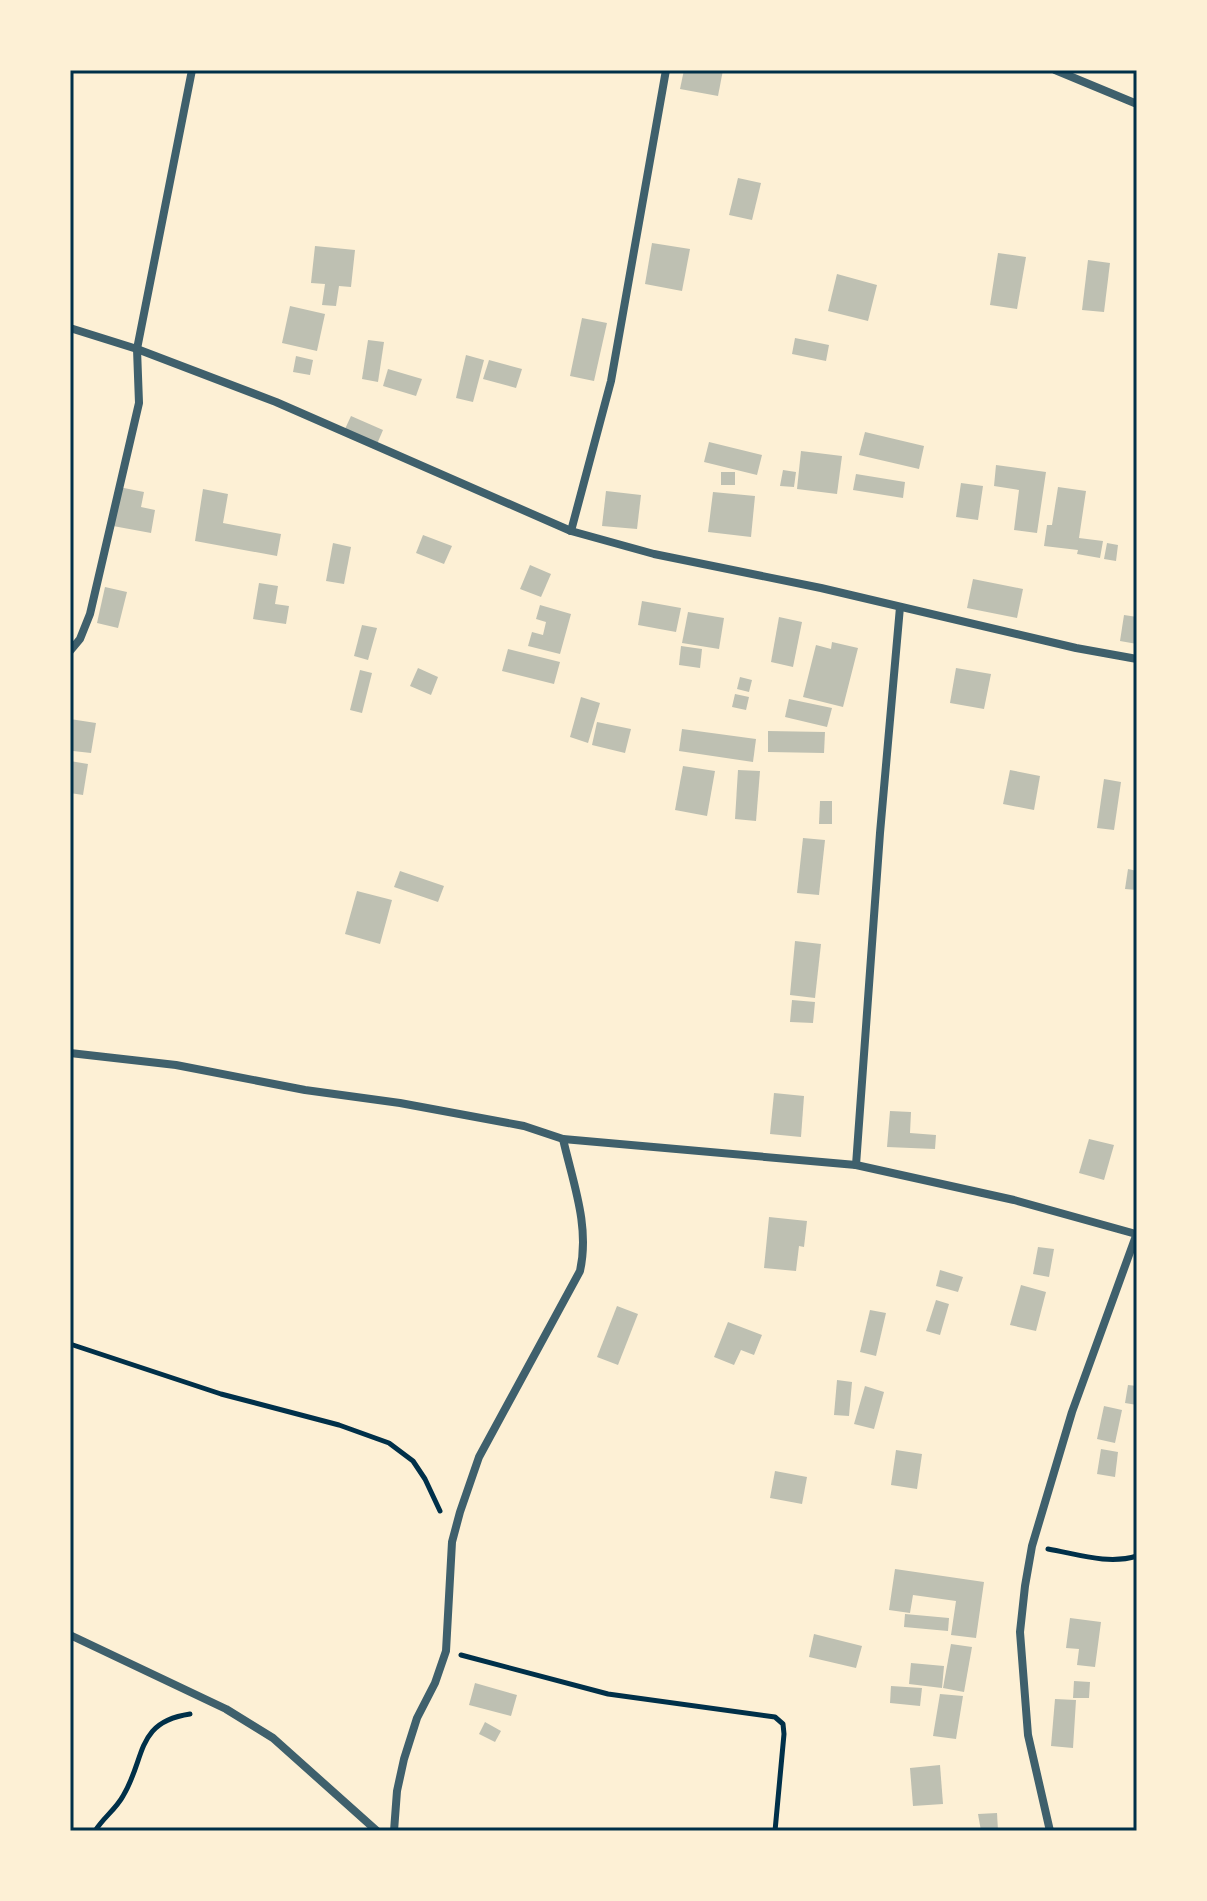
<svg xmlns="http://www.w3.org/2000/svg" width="1207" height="1901" viewBox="0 0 1207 1901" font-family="'IBM Plex Serif',serif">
  <rect width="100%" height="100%" fill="#fdf0d5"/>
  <g fill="#bec0b2">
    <polygon points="684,70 723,70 718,96 680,89"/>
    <polygon points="738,178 761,183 752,220 729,215"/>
    <polygon points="652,243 690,249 682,291 645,284"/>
    <polygon points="315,246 355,250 351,287 339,286 336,306 322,305 325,284 311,283"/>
    <polygon points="998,253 1026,257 1017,309 990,305"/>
    <polygon points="1088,260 1110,263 1104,312 1082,310"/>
    <polygon points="837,274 877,285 868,321 828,311"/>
    <polygon points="290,306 325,314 317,351 282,343"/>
    <polygon points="582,318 607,323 594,381 570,376"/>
    <polygon points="795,338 829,345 826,361 792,354"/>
    <polygon points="368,340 384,342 378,382 362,379"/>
    <polygon points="466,355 484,360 473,402 456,398"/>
    <polygon points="296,356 313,360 310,375 293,372"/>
    <polygon points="489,360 522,369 516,388 483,379"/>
    <polygon points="388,369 422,379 416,396 383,386"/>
    <polygon points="351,416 383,430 377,444 345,429"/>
    <polygon points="865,432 924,446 919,469 859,455"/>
    <polygon points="709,442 762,455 757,475 704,462"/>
    <polygon points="801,451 842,456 837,494 797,489"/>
    <polygon points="996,465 1046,472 1037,533 1014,530 1019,490 994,486"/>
    <polygon points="783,470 796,472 794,487 780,486"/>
    <rect x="721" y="472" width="14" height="13"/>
    <polygon points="856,474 905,482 903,498 853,490"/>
    <polygon points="961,483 983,486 978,520 956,517"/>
    <polygon points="119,487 144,492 141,507 155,510 151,533 113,526"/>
    <polygon points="1058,487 1086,491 1079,538 1103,541 1100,558 1077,554 1078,550 1044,546 1047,525 1052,525"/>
    <polygon points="203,489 228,494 223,523 281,534 277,556 195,541"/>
    <polygon points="606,491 641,495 637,529 602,526"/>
    <polygon points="713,492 755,496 751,537 708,532"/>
    <polygon points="423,535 452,546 444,564 416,553"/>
    <polygon points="333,543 351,547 344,584 326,581"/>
    <polygon points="1107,543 1118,545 1116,561 1104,559"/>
    <polygon points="530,565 551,574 541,597 520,589"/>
    <polygon points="973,579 1023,589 1017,618 967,608"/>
    <polygon points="259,583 278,586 275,604 289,606 286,624 253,619"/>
    <polygon points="105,587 127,592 118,628 97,623"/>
    <polygon points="642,601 681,608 676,632 638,625"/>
    <polygon points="540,605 571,614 560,654 528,646 532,632 543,635 546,622 536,619"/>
    <polygon points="688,612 724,618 719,649 682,643"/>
    <polygon points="1124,615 1137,617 1137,644 1120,641"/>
    <polygon points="779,617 802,622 793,667 771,662"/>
    <polygon points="362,625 377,628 368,660 354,656"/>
    <polygon points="832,642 858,648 843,707 803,697 816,645 831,649"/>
    <polygon points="681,646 702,649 700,668 679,665"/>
    <polygon points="508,649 560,662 554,684 502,671"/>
    <polygon points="418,668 438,677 431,695 410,686"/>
    <polygon points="956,668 991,674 984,709 950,703"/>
    <polygon points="360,670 372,673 362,713 350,710"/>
    <polygon points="740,677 752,680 749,692 737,689"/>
    <polygon points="735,694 749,697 746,710 732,707"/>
    <polygon points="581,697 600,703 588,743 570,737"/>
    <polygon points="789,699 832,708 827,727 785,717"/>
    <polygon points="70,719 96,723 91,753 73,751 72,761"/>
    <polygon points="597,722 631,729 625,753 592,745"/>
    <polygon points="682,729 756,739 753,762 679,751"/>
    <polygon points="768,731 825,732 824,753 768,752"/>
    <polygon points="70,761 88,764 83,795 70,793"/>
    <polygon points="683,766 715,771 707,816 675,810"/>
    <polygon points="738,770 760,771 756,821 735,819"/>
    <polygon points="1010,770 1040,776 1034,810 1003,804"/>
    <polygon points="1104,779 1121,782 1114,830 1097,828"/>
    <polygon points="820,801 832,801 832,824 819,824"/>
    <polygon points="803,838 825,840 819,895 797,893"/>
    <polygon points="1128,869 1137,871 1137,890 1125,889"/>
    <polygon points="400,871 444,886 438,902 394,887"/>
    <polygon points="357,891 392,900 380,944 345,934"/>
    <polygon points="795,941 821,944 815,998 790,995"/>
    <polygon points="792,1000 815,1002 813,1023 790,1022"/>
    <polygon points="774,1093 804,1096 801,1137 770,1134"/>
    <polygon points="890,1111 911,1112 910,1133 936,1135 935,1149 887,1147"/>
    <polygon points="1089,1139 1114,1145 1104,1180 1079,1173"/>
    <polygon points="769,1217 807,1221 804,1247 799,1246 796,1271 764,1268"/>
    <polygon points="1038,1247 1054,1249 1049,1277 1033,1274"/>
    <polygon points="940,1270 963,1277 958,1292 936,1286"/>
    <polygon points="1021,1285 1046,1292 1036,1331 1010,1325"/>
    <polygon points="936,1300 949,1304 940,1335 926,1331"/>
    <polygon points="617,1306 638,1314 618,1365 597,1357"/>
    <polygon points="870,1310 886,1313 876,1356 860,1352"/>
    <polygon points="728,1322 762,1335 754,1355 741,1350 734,1365 714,1357"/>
    <polygon points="837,1380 852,1382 849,1416 834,1415"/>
    <polygon points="1128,1385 1137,1386 1137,1405 1125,1403"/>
    <polygon points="865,1386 884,1392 874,1429 854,1424"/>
    <polygon points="1104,1406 1122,1410 1115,1443 1097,1439"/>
    <polygon points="1101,1449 1118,1452 1115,1477 1097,1474"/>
    <polygon points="896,1450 922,1454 917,1489 891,1485"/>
    <polygon points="775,1471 807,1477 802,1504 770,1498"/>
    <polygon points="895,1569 984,1582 976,1638 951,1635 956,1601 913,1595 910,1613 889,1610"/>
    <polygon points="905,1614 949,1618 948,1631 904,1627"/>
    <polygon points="1070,1618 1101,1622 1095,1667 1077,1665 1079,1649 1066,1648"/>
    <polygon points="814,1634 862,1646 856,1668 809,1657"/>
    <polygon points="951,1644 972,1647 964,1692 943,1688"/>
    <polygon points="911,1663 944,1666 942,1688 909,1684"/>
    <polygon points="1074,1681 1090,1682 1089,1698 1073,1698"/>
    <polygon points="475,1683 517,1695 511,1716 469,1705"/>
    <polygon points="891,1686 922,1688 920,1706 890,1703"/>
    <polygon points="940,1694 963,1696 956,1739 933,1736"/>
    <polygon points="1055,1699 1076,1700 1073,1748 1051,1746"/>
    <polygon points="485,1722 501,1731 495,1742 479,1734"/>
    <polygon points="940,1765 943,1804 913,1806 910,1768"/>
    <polygon points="997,1813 998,1831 981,1831 978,1814"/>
  </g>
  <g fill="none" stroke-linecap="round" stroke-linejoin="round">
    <g stroke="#003049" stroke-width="5">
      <polyline points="70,1344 221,1394 339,1425 389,1443 413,1461 425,1479 440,1511"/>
      <path d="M1048,1549c29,5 60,16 89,7"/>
      <polyline points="461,1655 608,1694 775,1717 783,1724 784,1734 775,1831"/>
      <path d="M95,1831c8,-13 21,-22 28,-35 23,-38 12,-74 67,-82"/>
    </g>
    <g stroke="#3f606c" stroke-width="8">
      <polyline points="1055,70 1137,104"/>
      <polyline points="70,328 137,349 276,402 571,531 654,554 821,588 1076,648 1137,659"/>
      <polyline points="571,531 611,381 666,70"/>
      <polyline points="70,651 80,639 90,614 139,403 137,349 192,70"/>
      <polyline points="70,1053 176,1065 305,1090 400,1103 524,1126 563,1139 856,1165 1014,1200 1136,1234"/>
      <polyline points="856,1165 880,833 900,607"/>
      <polyline points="70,1635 226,1709 273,1738 377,1831"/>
      <path d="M394,1831l3,-40 7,-32 13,-41 18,-35 11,-32 6,-109 8,-30 19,-55 101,-186c10,-45 -7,-88 -17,-132"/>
      <polyline points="1050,1831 1028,1735 1020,1632 1025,1586 1032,1546 1072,1412 1137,1233"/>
    </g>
  </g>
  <rect width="1207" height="1901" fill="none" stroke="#fdf0d5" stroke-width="144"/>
  <rect x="72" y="72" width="1063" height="1757" fill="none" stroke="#003049" stroke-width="3"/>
</svg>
